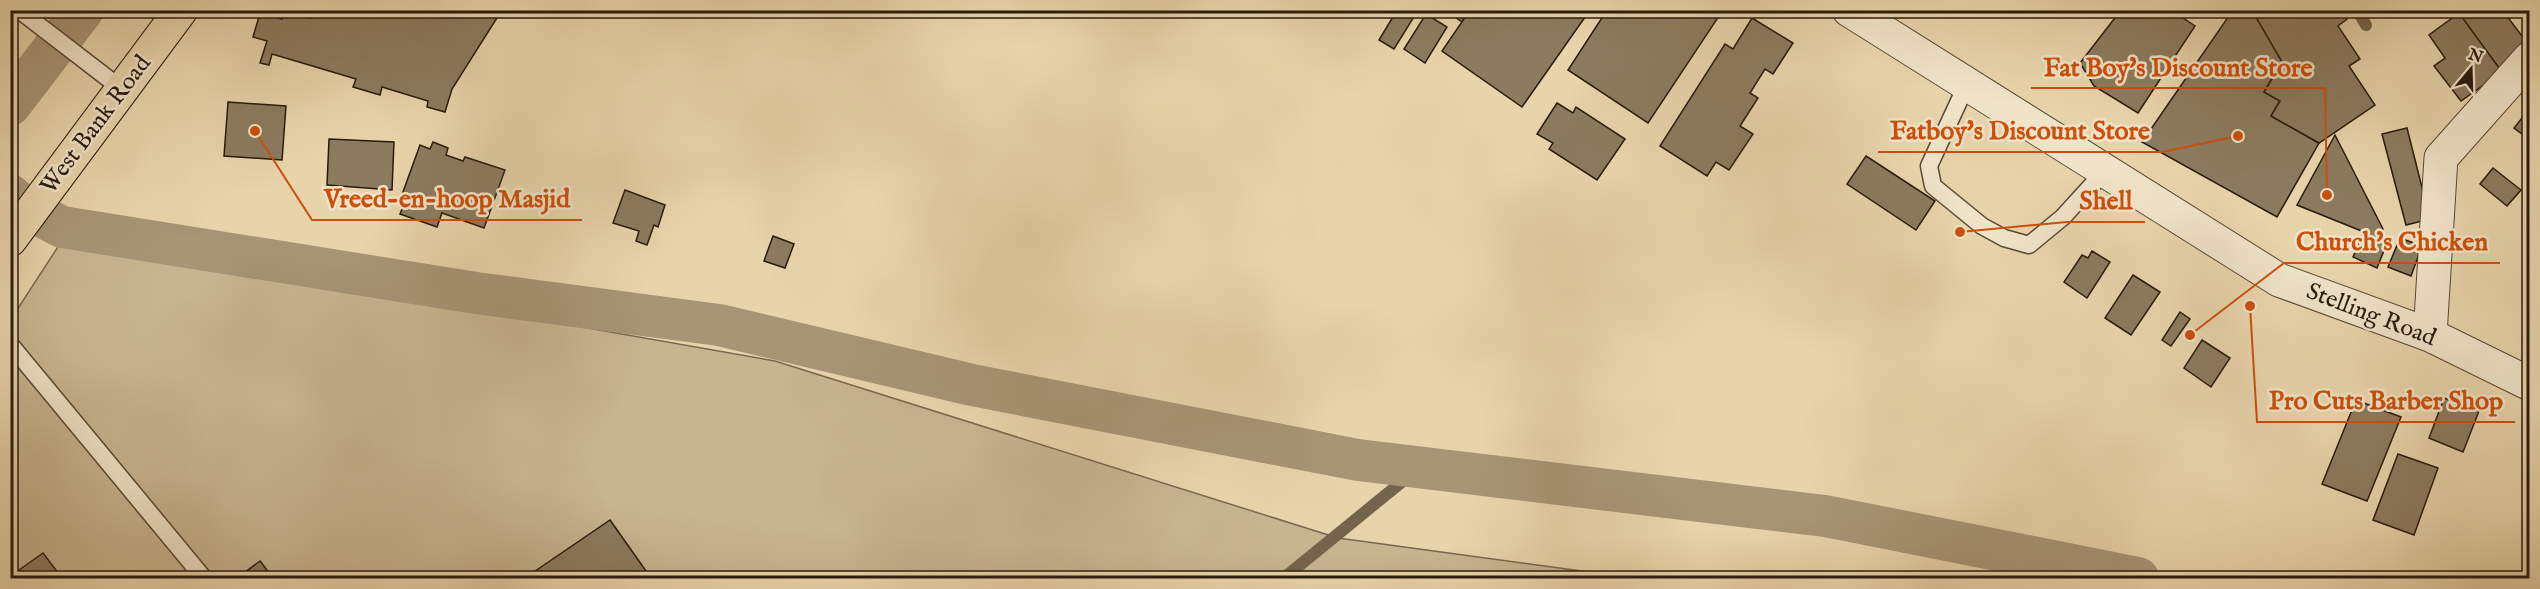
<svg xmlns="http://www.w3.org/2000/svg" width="2540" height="589" viewBox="0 0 2540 589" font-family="'IM FELL English',serif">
  <rect width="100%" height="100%" fill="#e8d4ab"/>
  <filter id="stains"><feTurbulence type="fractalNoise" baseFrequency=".00333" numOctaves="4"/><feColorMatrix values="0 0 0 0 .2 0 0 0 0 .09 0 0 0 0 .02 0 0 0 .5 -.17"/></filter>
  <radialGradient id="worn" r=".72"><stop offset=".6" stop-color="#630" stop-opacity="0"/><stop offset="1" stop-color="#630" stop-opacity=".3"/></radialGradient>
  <polygon fill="#c7b590" stroke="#78684e" stroke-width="1.5" points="65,236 775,361 1338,538 1634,578 11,578 11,319"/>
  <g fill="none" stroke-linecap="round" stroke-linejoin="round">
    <g stroke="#74644b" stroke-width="12">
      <polyline points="2357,10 2366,25"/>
      <polyline points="1284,578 1420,467"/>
    </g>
    <g stroke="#a79575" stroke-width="42">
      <polyline points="10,105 83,10"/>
      <polyline points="10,195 22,206 62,227 476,293 719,325 972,385 1358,460 1825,516 2138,578"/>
    </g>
  </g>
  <g fill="#8c7b5f" stroke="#281b0d" stroke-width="1.5">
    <polygon points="284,10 311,18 313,10 502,10 452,89 445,112 427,107 428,101 382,87 380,95 353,87 356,79 272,54 269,65 260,63 267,41 253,37 260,13 282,19"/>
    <polygon points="1397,10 1417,12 1394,49 1379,40"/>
    <polygon points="1445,10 1470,10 1462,22"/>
    <polygon points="1470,10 1590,10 1522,107 1442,51"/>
    <polygon points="1607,10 1717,10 1721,13 1648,123 1568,70"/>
    <polygon points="2121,10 2171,10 2195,26 2138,113 2094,86 2080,63"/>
    <polygon points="2233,10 2252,10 2282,62 2264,92 2280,101 2271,116 2319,143 2277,217 2142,142"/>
    <polygon points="2252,10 2340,10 2347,19 2338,26 2360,59 2349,66 2375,105 2319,143 2271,116 2280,101 2264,92 2282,62"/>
    <polygon points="2471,10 2493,10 2497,15 2503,11 2522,36 2528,32 2530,34 2530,51 2502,72 2461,18"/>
    <polygon points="2459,13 2502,72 2461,101 2434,66 2445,58 2429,35"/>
    <polygon points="1426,14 1447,27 1425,63 1404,49"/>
    <polygon points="1752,18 1793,43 1773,74 1765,69 1750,93 1758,98 1740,126 1753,134 1729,170 1716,162 1707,176 1660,146 1725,44 1733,49"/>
    <polygon points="228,102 286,106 282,160 224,156"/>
    <polygon points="1557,103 1573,113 1576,107 1625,139 1597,180 1549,149 1553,143 1537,134"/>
    <polygon points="2530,108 2530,140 2514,128"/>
    <polygon points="2407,128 2430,219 2406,225 2382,134"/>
    <polygon points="2335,135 2383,229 2379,239 2387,243 2377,268 2353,257 2364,232 2297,205"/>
    <polygon points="329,139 394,142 392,190 327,185"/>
    <polygon points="433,142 448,148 446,155 463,161 465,157 505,170 484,228 442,213 437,227 400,214 404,204 399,203 420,145 430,149"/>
    <polygon points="1866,156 1935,201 1916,230 1847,184"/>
    <polygon points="2493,168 2521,190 2507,206 2480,184"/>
    <polygon points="625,190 665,205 658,227 654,225 647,245 636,241 639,231 613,223"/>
    <polygon points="773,236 794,244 785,268 764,261"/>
    <polygon points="2400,238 2422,246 2411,276 2388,267"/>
    <polygon points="2092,251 2110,262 2087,298 2064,282 2082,255 2088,258"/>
    <polygon points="2133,275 2160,292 2131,335 2105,318"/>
    <polygon points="2180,312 2190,319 2171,346 2162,340"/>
    <polygon points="2202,340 2230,358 2211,387 2184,368"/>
    <polygon points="2444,398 2479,411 2463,452 2429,438"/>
    <polygon points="2356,400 2401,417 2367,501 2322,484"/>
    <polygon points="2398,454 2438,468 2414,535 2373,520"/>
    <polygon points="610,520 651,578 525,578"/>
    <polygon points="43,553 62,578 15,578 12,575"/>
    <polygon points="260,561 273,578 237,578"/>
  </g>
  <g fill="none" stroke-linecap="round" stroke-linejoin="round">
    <g stroke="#584934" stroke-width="19">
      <g id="service">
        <polyline points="19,10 123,90"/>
        <polyline points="1966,86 1929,166 1933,186 1982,226 2004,238 2029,245 2063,217 2104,172"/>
        <polyline points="10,344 202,576"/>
      </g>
    </g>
    <g stroke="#584934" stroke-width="35">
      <polyline id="minor" points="2430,335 2441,158 2530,58"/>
    </g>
    <g stroke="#584934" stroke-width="35">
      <polyline id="tertiary" points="1849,10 2279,280 2430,335 2530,384"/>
    </g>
    <g stroke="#281b0d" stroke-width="35">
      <polyline id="primary" points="10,240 181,10"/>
    </g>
    <use href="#service" stroke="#f0e3c8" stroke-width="16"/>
    <use href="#minor" stroke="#f0e3c8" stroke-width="33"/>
    <use href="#tertiary" stroke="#f0e3c8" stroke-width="33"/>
    <use href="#primary" stroke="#e8d4ab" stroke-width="33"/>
  </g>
  <g text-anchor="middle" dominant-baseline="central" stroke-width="5" stroke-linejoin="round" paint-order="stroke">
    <g font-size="24" fill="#281b0d" stroke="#f0e3c8">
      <text transform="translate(96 125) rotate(-53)">West Bank Road</text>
      <text transform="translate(2371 315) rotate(21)">Stelling Road</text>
    </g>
  </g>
  <path fill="none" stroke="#cb500c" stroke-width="2" d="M2327 195L2325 88H2031M2238 136L2162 152H1878M255 131L312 220H582M1960 232L2067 222H2145M2190 335L2284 263H2500M2250 306L2257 422H2515"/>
  <g fill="#cb500c" stroke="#f0e3c8" stroke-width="2">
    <circle cx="2327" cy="195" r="6"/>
    <circle cx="2238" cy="136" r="6"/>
    <circle cx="255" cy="131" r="6"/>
    <circle cx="1960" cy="232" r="6"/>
    <circle cx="2190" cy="335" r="6"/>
    <circle cx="2250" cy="306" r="6"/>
  </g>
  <g font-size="26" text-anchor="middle" font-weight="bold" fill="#cb500c" stroke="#f0e3c8" stroke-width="5" stroke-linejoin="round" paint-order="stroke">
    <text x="2178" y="76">Fat Boy's Discount Store</text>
    <text x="2020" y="139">Fatboy's Discount Store</text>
    <text x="447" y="207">Vreed-en-hoop Masjid</text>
    <text x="2106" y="209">Shell</text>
    <text x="2392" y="250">Church's Chicken</text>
    <text x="2386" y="409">Pro Cuts Barber Shop</text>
  </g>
  <rect width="2540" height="589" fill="none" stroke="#e8d4ab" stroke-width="36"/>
  <rect x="12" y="12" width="2516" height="565" fill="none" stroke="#281b0d" stroke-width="3"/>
  <rect x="18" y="18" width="2504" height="553" fill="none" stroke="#281b0d" stroke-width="1.5"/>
  <g transform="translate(2471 69) rotate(19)" stroke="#f0e3c8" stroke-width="4.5" paint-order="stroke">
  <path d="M0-4.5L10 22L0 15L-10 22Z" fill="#281b0d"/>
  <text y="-9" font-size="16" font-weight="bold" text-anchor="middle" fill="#281b0d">N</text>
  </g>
  <rect width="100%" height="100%" filter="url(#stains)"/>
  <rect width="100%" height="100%" fill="url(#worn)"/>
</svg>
